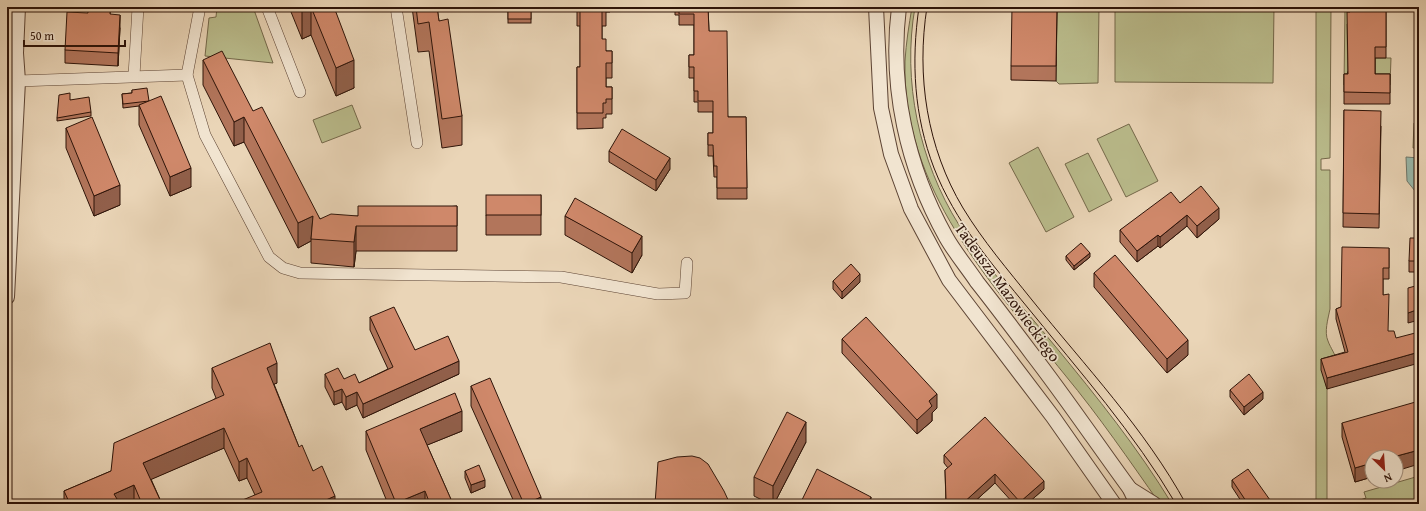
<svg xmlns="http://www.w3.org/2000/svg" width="1426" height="511" viewBox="0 0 1426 511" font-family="'Gentium Book Plus',serif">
  <rect width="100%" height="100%" fill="#ead5b7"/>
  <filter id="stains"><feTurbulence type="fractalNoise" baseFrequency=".005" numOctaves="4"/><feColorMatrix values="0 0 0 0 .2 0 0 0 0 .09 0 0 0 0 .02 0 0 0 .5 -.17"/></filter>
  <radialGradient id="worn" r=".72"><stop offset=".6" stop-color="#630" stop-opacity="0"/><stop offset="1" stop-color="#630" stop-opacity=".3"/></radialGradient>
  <g fill="#babc8c" stroke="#74684a">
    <polygon points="7,7 11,63 7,147"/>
    <polygon points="217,7 253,7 273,63 205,56 209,18 216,17"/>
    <path d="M912,7h3c-13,74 4,154 44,218 28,43 64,82 96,121 42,51 83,102 117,158h-12c-31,-44 -61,-88 -95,-129 -75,-93 -163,-186 -160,-314 1,-18 4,-36 7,-54z"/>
    <polygon points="1057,7 1099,7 1098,83 1059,84 1056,81"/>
    <polygon points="1115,7 1274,7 1273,83 1115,82"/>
    <path d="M1316,7h15l-1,151 -9,1v11h9v139c-2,10 -6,23 -2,32 3,8 7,12 9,21l-15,8 5,19v115h-11z"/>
    <polygon points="1345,7 1350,7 1350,23 1347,24 1348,85 1344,85"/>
    <polygon points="1375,58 1391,58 1390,85 1375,85"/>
    <polygon points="352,105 361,128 322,143 313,120"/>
    <polygon points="1414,123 1419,123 1419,148 1413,148"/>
    <polygon points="1129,124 1158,181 1126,197 1097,139"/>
    <polygon points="1038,147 1074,217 1046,232 1009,163"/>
    <polygon points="1088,153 1112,200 1089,212 1065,164"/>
    <polygon points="1419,476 1419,501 1409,504 1349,504 1366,498 1364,492"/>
  </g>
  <polygon fill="#98b9ac" stroke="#6e776b" points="1406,157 1419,158 1419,191 1415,191 1407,181"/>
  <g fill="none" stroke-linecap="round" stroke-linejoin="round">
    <g stroke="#5d4434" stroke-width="12">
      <g id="minor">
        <polyline points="200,7 187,75 205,135 269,257 283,268 300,273 561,277 658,294 685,293 687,263"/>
        <polyline points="267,7 300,92"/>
        <polyline points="396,7 417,143"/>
        <polyline points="134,76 138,7"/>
        <polyline points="18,81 187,75"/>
      </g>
    </g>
    <g stroke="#5d4434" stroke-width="16">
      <g id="tertiary">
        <polyline points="876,7 881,108 891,154 911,209 949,280 1053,417 1114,504"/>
        <path d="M899,7c-10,80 8,160 47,230 9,16 21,30 31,45 19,24 37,48 55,72 34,44 65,90 98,135l7,15"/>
        <polyline points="7,297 18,81 16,53 18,7"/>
        <polyline points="1130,489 1154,504"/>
      </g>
    </g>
    <use href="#minor" stroke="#f1e4d0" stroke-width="11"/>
    <use href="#tertiary" stroke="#f1e4d0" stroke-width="14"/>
    <g stroke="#2e1409" stroke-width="1">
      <path d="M919,7c-8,55 -5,109 15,161 21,54 58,96 94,140 52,64 106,125 148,196"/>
      <path d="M927,7c-11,69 0,141 36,201 20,33 45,62 69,92 53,66 113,129 154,204"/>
    </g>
  </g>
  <g fill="#b2755b" stroke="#2e1409">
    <polygon points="88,7 111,7 110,14 120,28 118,66 65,63 65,50 88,13"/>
    <polygon points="289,7 334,7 354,88 336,96 311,35 302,39"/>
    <polygon points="412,7 437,7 439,21 462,116 462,145 442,148 429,51 418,52"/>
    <rect x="508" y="7" width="23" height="16"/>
    <polygon points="577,7 610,7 610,12 606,12 606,26 602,26 602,39 606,51 612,51 612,78 606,78 606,87 612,87 612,114 606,114 606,118 603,118 603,128 577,129 577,67 580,67 580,26 577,26"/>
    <polygon points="675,7 708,7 709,31 728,117 746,117 747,199 717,199 717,177 714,177 713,156 708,156 708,133 713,133 713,112 698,112 698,102 694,102 694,78 689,78 689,55 694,55 694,25 679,25 679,15 675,15"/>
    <polygon points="1057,7 1056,81 1011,80 1011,66"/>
    <polygon points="1375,9 1386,9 1386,58 1375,58 1375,74 1390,74 1390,104 1344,104 1344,74 1347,74"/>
    <polygon points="203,60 253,111 320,219 358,216 457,206 457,251 356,251 354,267 311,263 311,241 298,248 244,142 234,146 203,85"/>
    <polygon points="132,90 149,101 191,187 170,196 139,125 139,106 123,108 122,94 132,93"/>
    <polygon points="70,100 91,112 91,116 57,121 57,118"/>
    <polygon points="1344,110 1381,126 1379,228 1343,227"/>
    <polygon points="66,128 120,205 94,216 66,148"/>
    <polygon points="609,151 670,169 656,191 609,162"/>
    <polygon points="541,195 541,235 486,235 486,215"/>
    <polygon points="1180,203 1219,219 1197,238 1187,226 1160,248 1158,246 1137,262 1120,242 1120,230"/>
    <polygon points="565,216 642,255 632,273 565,235"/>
    <polygon points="1419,238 1419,272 1409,272 1409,261"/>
    <polygon points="1389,248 1389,279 1383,279 1383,295 1327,389 1321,370 1321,359 1345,352 1336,319 1336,309 1341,307"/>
    <polygon points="1066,256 1090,257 1074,270 1066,260"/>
    <polygon points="1094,273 1188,355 1167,373 1094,287"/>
    <polygon points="833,281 860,282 842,299 833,289"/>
    <polygon points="370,317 415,350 459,374 363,418 357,405 346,410 342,402 334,405 325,387 325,374 359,383 388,369 370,330"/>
    <polygon points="842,339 937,408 932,413 932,421 917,434 842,353"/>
    <polygon points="212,368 277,383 274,384 299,447 313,471 335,504 255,495 247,478 239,481 224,448 151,479 162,504 64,504 64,491 111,471 216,398 212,388"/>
    <polygon points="471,386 541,504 515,504 471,406"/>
    <polygon points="1230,390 1263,399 1244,415 1230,397"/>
    <polygon points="1342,423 1372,457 1372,477 1355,482 1342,437"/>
    <polygon points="366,431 462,431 427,445 453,504 388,504 366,450"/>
    <polygon points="806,442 774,504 770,504 754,496 754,477"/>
    <polygon points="944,455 1044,489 1027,504 1014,504 995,483 972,504 946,504 945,470 948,468 944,463"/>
    <polygon points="465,471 485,487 471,493 465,478"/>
    <polygon points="1232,480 1270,504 1243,504 1232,487"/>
  </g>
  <g fill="#915f4a" stroke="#2e1409">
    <polygon points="310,7 311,7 311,35 302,39 302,10"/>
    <polygon points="120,15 120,28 118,66 118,53"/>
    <polygon points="354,60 354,88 336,96 336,68"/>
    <polygon points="244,117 244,142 234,146 234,122"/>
    <polygon points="670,158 670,169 656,191 656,180"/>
    <polygon points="191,168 191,187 170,196 170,177"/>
    <polygon points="120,185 120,205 94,216 94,196"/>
    <polygon points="1219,208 1219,219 1197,238 1197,226"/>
    <polygon points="1187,215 1187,226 1160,248 1160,237"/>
    <polygon points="313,216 311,241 298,248 298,223"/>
    <polygon points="356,226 356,251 354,267 354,242"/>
    <polygon points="1158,235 1158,246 1137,262 1137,251"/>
    <polygon points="642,236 642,255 632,273 632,253"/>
    <polygon points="1090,253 1090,257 1074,270 1074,266"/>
    <polygon points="860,274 860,282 842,299 842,292"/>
    <polygon points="1419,309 1419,320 1408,323 1408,313"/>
    <polygon points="1188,340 1188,355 1167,373 1167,359"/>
    <polygon points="1419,352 1419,363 1327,389 1327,378"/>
    <polygon points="459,361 459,374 363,418 363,404"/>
    <polygon points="277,363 277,383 267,387 267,368"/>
    <polygon points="342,389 342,402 334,405 334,392"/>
    <polygon points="357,392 357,405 346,410 346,397"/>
    <polygon points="1263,392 1263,399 1244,415 1244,407"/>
    <polygon points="937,394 937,408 932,413 932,421 917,434 917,420 929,401"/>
    <polygon points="462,411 462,431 420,448 420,429"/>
    <polygon points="806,422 806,442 774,504 773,504 773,486"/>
    <polygon points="224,428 224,448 143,483 143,463"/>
    <polygon points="1419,450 1419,464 1396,471 1396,457 1393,457"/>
    <polygon points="247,458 247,478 239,481 239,462"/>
    <polygon points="1372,463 1372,477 1355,482 1355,468"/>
    <polygon points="995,474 995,483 972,504 962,504"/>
    <polygon points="485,480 485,487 471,493 471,485"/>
    <polygon points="1044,481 1044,489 1027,504 1020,504 1020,502"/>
    <polygon points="134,485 134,504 114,504 114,494"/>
    <polygon points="425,491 425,504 396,504 396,503"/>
    <polygon points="335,496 335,504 317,504"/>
    <polygon points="541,497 541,504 525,504"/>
    <polygon points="871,497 871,500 870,504 868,504"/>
    <polygon points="1270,500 1270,504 1264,504"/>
  </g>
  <g fill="#cf886a" stroke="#2e1409">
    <polygon points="88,7 110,7 110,14 120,15 118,53 65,50 67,12 88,13"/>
    <polygon points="301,7 310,7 302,10"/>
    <polygon points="311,7 334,7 354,60 336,68"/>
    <polygon points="416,7 437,7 439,21 448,19 462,116 442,119 429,22 418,24"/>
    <rect x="508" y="7" width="23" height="12"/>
    <polygon points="577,7 606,7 606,11 602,11 602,39 606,39 606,51 612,51 612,63 606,63 606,87 612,87 612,99 606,99 606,103 603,103 603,113 577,113 577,67 580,67 580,11 577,11"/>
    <polygon points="679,7 708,7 709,31 727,31 728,117 746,117 747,188 717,188 717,166 714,166 713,145 708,145 708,133 713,133 713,101 698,101 698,91 694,91 694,67 689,67 689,55 694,55 694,14 679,14"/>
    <polygon points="1012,7 1057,7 1056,66 1011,66"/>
    <polygon points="1350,7 1375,7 1375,9 1386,9 1386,47 1375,47 1375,74 1390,74 1390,93 1344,92 1344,74 1348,74 1347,12 1350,12"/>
    <polygon points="222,51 253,111 262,107 320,219 331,214 358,216 358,206 457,206 457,226 356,226 354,242 311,239 313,216 298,223 244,117 234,122 203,60"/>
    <polygon points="147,88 149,101 123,104 122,94 132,93 132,90"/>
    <polygon points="70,93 70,100 89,97 91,112 57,118 59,95"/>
    <polygon points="161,96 191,168 170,177 139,105"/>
    <polygon points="1344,110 1381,111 1379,214 1343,213"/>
    <polygon points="92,117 120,185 94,196 66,128"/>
    <polygon points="622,129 670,158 656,180 609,151"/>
    <polygon points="1201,186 1219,208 1197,226 1187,215 1160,237 1158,235 1137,251 1120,230 1171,192 1180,203"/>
    <rect x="486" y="195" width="55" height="20"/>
    <polygon points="575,198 642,236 632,253 565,216"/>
    <polygon points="1410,238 1419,238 1419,261 1409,261"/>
    <polygon points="1081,243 1090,253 1074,266 1066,256"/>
    <polygon points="1342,247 1389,248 1389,268 1383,268 1383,295 1389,294 1388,331 1394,331 1396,338 1419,332 1419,352 1327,378 1321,359 1348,352 1336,309 1341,307"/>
    <polygon points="1115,255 1188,340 1167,359 1094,273"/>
    <polygon points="851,264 860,274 842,292 833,281"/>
    <polygon points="1419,285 1419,309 1408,313 1408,288"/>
    <polygon points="394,307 415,350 448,336 459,361 363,404 357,392 346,397 342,389 334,392 325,374 338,368 344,379 355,374 359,383 393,367 370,317"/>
    <polygon points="866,317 937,394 929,401 932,406 917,420 842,339"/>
    <polygon points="270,343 277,363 267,368 299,447 302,445 313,471 322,466 335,496 317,504 233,504 262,492 247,458 239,462 224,428 143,463 162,504 151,504 150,502 145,504 142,504 134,485 114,494 120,504 70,504 64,491 111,471 114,443 224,395 212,368"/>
    <polygon points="1249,374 1263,392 1244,407 1230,390"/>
    <polygon points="490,378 541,497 525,504 524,504 471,386"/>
    <polygon points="455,393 462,411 420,429 453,504 430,504 425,491 396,503 366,431"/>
    <polygon points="1419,401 1419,450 1393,457 1372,457 1372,463 1355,468 1342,423"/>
    <polygon points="787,412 806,422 773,486 754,477"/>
    <polygon points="985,417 1044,481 1020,502 995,474 962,504 951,504 946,499 945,470 952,464 944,455"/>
    <polygon points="692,456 700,458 708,464 724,491 730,504 655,504 658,462 677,457"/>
    <polygon points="479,465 485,480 471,485 465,471"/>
    <polygon points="817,469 871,497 868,503 869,504 800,504"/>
    <polygon points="1248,469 1270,500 1264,504 1248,504 1232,480"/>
  </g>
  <g text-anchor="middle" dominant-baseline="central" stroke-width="3.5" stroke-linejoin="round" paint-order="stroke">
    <g font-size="16" fill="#2e1409" stroke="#f1e4d0">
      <text transform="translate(1008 292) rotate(54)">Tadeusza Mazowieckiego</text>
    </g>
  </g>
  <rect width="1426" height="511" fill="none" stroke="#ead5b7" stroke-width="24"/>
  <rect x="8" y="8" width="1410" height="495" fill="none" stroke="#2e1409" stroke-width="2"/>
  <rect x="12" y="12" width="1402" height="487" fill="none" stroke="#2e1409"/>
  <g transform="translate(1384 469) rotate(155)"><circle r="19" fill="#f1e4d0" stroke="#a39180"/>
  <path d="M0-3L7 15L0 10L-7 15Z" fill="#8f2418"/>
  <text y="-6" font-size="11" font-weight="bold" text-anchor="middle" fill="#2e1409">N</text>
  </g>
  <path d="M24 40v6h101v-6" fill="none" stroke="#2e1409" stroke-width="2"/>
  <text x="30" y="40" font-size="12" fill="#2e1409" stroke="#f1e4d0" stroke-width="3" paint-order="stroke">50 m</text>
  <rect width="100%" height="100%" filter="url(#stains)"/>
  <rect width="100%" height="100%" fill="url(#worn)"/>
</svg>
